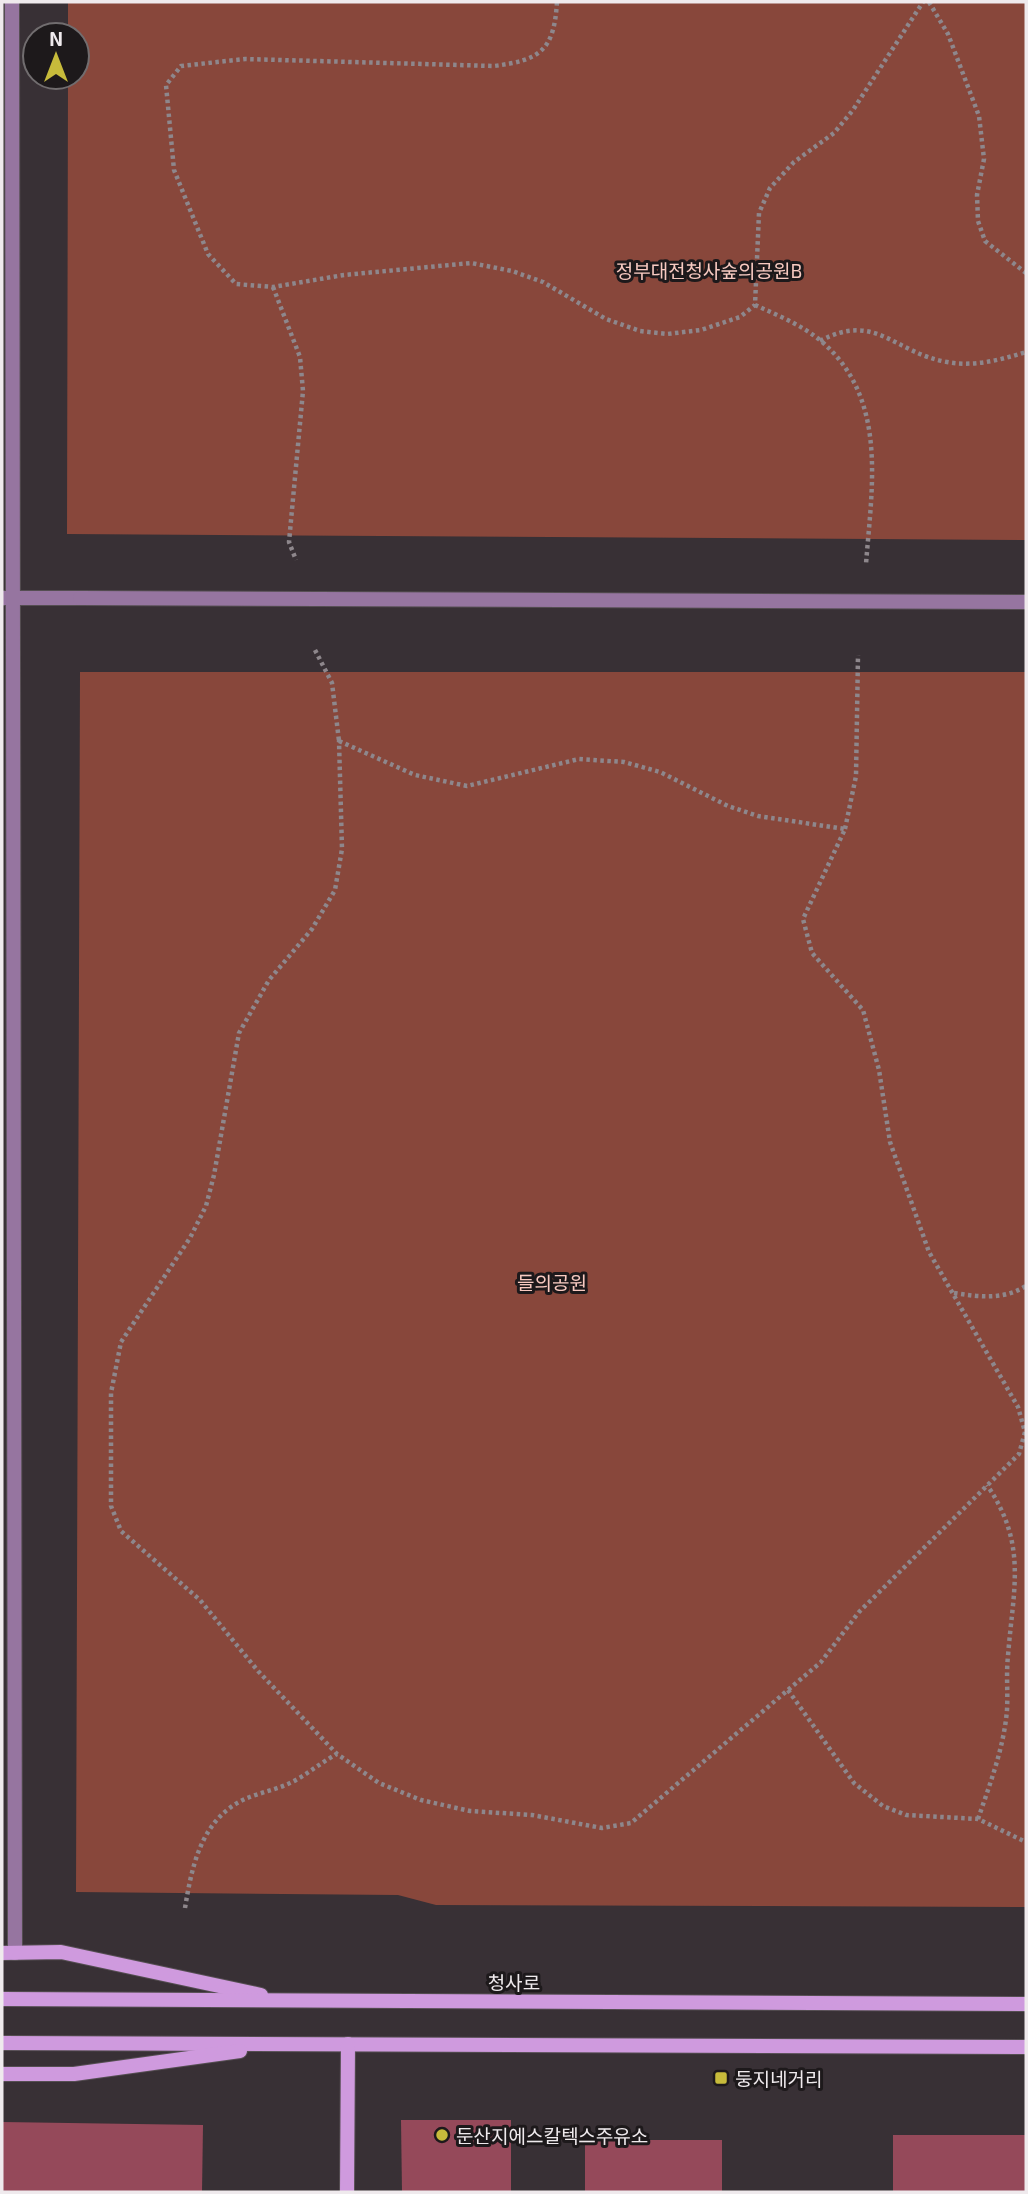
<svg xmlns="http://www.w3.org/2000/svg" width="1028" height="2194" viewBox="0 0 1028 2194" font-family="'Exo 2','Noto Sans KR',sans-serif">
  <rect width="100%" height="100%" fill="#383035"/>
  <g fill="#88473b">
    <polygon points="68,2 1026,2 1026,540 67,534 68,77 77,77 77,35 68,35"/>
    <polygon points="80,672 1026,672 1026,1907 436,1905 398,1895 76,1892"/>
  </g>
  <g fill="#95495a">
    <polygon points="401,2120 511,2120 511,2192 402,2192"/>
    <polygon points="2,2122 203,2125 202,2192 2,2192"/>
    <rect x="893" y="2135" width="133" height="57"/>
    <rect x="585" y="2140" width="137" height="52"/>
  </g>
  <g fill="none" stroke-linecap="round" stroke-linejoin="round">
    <g stroke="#554e52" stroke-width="16">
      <g id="lane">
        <polyline points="12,2 15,1953"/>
        <polyline points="2,598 80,598"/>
      </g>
    </g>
    <g stroke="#554e52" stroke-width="16">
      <polyline id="street" points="80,598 1026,602"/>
    </g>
    <g stroke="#554e52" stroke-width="16">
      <g id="secondary">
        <polyline points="2,1953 61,1952 261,1995"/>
        <polyline points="2,1999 1026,2004"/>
        <polyline points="2,2043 1026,2047"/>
        <polyline points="2,2074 74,2074 240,2051"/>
        <polyline points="347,2192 348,2044"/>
      </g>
    </g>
    <g stroke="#8e878c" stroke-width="4.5" stroke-dasharray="3.5 3.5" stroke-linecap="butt">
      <path d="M557,2c-3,48 -16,58 -63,64l-249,-7 -64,7 -15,19 8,85 34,84 28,30 37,3 71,-12 127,-12 41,8 31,11 63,37 34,12 27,3 34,-4 39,-13 15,-12 4,-92 11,-25 24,-26 40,-29 19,-23 70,-108"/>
      <polyline points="929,2 948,34 979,116 984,159 977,195 978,221 985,241 1026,273"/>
      <polyline points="273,287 300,357 303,391 289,542 296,560"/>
      <path d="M755,305c22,10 47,20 66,36 67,57 51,144 45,223"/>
      <path d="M820,341c56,-30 74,12 127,21 27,5 53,-2 79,-10"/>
      <polyline points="315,650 332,683 339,741"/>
      <polygon points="339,741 415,775 467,786 579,759 624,762 660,772 728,806 758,816 845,829 803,919 812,953 863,1010 879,1070 890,1142 929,1252 1018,1407 1025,1432 1019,1454 859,1612 821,1662 631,1823 602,1828 532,1815 470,1811 421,1800 379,1783 337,1754 258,1671 200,1600 121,1531 111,1506 111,1393 121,1342 190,1238 206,1206 214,1175 239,1033 269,980 312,929 335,890 342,849"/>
      <polyline points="845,829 856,776 858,655"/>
      <path d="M954,1293c26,4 49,7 72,-7"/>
      <polyline points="788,1690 854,1783 883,1806 906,1815 978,1819 1026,1842"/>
      <path d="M978,1819c12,-35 26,-72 29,-109 1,-18 -1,-36 1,-54 5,-67 20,-111 -21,-171"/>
      <path d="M185,1908c7,-42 16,-89 60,-109 16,-7 35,-10 51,-19 14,-8 26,-18 41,-26"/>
    </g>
    <use href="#lane" stroke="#9675a0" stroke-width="14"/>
    <use href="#street" stroke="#9675a0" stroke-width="14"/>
    <use href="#secondary" stroke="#cf9ade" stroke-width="14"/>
  </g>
  <g fill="#c7bb3b" stroke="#1d191b" stroke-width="2.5">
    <rect x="714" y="2071" width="14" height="14" rx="3.5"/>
    <circle cx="442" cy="2135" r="7"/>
  </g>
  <g text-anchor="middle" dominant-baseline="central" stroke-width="6" stroke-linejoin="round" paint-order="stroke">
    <g font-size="19" fill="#f8cac1" stroke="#1d191b">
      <text x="709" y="270">정부대전청사숲의공원B</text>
      <text x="552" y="1282">들의공원</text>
    </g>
    <g font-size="19" fill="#efeaed" stroke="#1d191b">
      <text x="514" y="1982">청사로</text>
    </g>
    <g font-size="19" fill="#efeaed" stroke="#1d191b" text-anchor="start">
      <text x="735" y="2078">둥지네거리</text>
      <text x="456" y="2135">둔산지에스칼텍스주유소</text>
    </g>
  </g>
  <rect width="1028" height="2194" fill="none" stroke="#efeaed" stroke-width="7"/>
  <g transform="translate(56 56)"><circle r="33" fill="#1d191b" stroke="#716d6f" stroke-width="2"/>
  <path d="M0-5L12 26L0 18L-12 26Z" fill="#c7bb3b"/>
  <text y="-10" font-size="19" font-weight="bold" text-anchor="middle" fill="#efeaed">N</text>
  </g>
</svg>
